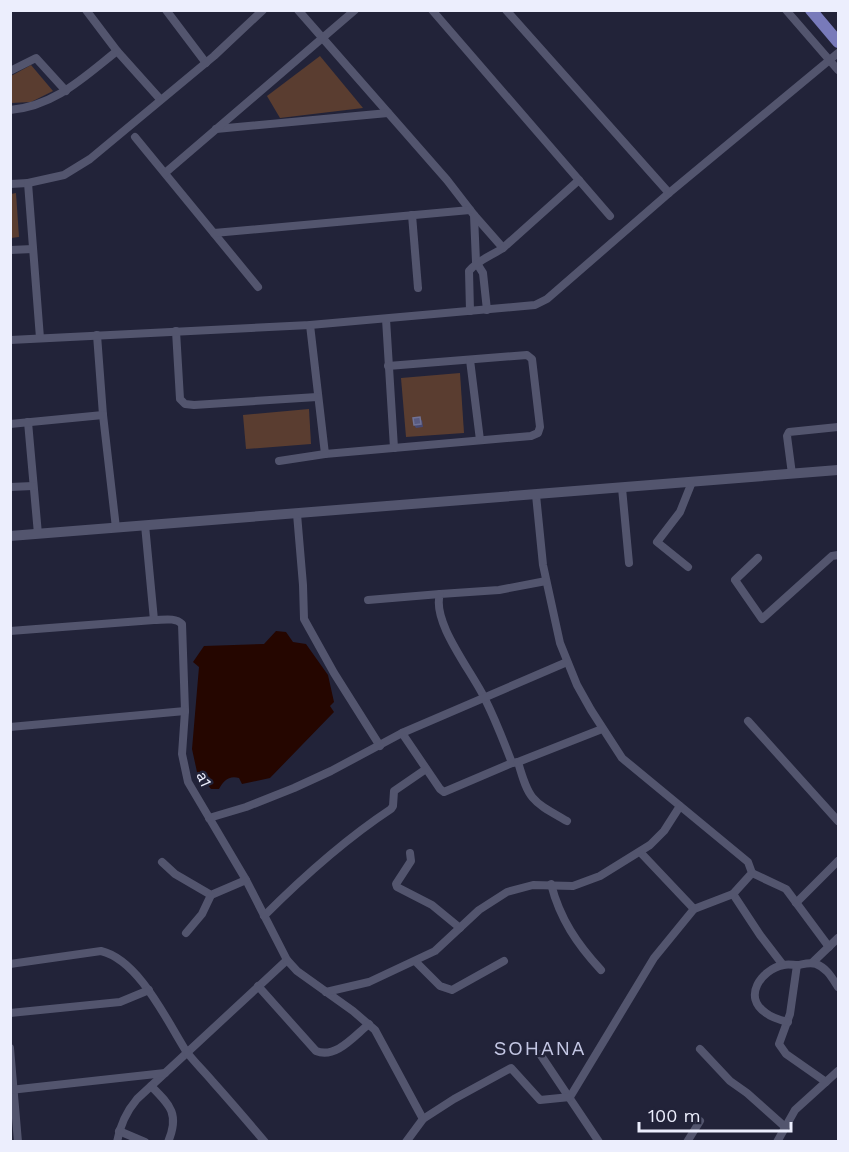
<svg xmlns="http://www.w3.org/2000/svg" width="849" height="1152" viewBox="0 0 849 1152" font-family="'Work Sans',sans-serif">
  <rect width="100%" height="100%" fill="#222339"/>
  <g fill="#5a3d30">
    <polygon points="320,56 363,108 280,118 267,96"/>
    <polygon points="31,65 53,91 31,102 11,103 11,76"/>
    <polygon points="16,193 19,237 11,238 11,194"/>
    <polygon points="460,373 464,433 406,437 401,378"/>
    <polygon points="309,409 311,444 246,449 243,415"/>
  </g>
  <path fill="#250600" d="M276,631l10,1 7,10 13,2 22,31 6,27 -4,4 4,6 -64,66 -28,6 -3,-6c-10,-3 -16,3 -20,11h-8l-14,-17 -5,-23 7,-82 -6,-5 11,-16 60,-2z"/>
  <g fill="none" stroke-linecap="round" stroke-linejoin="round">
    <g stroke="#53556e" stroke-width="8">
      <polyline points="86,10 117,51 160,99"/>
      <polyline points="166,10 206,63"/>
      <polyline points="298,10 447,180 474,215 476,262 483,273 487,310"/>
      <polyline points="432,10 610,216"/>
      <polyline points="506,10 669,193"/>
      <polyline points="786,10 838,70"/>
      <polyline points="10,71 36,58 66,91"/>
      <path d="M10,110c45,-4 74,-33 107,-59"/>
      <polyline points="216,129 388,113"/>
      <polyline points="135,137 258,287"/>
      <polyline points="165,173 355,10"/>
      <polyline points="10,184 28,183"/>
      <polyline points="412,215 418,288"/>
      <polyline points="474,215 503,248"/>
      <polyline points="214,233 470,210"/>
      <polyline points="10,250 33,249"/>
      <path d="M470,311l-1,-40c9,-11 22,-15 34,-23l76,-68"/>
      <polyline points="386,319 394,448"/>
      <polyline points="310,325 325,454 531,436 538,433 540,427 532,359 527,355 388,366"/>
      <polyline points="176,331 180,399 185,404 194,405 317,397"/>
      <polyline points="97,335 103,415 116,528"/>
      <polyline points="40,338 28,183 64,175 90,159 214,56 263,10"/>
      <polyline points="10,340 310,325 535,305 547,299 669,193 838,53"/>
      <polyline points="470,360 480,440"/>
      <polyline points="28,422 38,534"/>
      <polyline points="10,424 103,415"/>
      <polyline points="279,461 325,454"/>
      <polyline points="792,474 787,436 789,432 838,427"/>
      <polyline points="10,487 33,486"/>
      <polyline points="622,488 629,563"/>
      <polyline points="536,495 543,565 560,643 577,685 591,710 622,758 748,862 752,873 733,894 760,935 783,965"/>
      <polyline points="297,514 303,585 304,619 334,673 380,746"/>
      <polyline points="145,525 154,620"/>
      <polyline points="758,558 735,580 762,619 832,556 838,555"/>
      <polyline points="688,567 657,542 680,512 692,482"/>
      <path d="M546,581l-47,9 -59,4c-9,28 33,79 45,105 10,20 19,43 27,64l6,-1c11,39 14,39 49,59"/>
      <polyline points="368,600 440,594"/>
      <path d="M10,631l144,-11c9,0 21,-3 28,4l3,87 -3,43 6,28 58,98 41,80 -150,139c-11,13 -17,26 -20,43"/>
      <polyline points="748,721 838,821"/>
      <polyline points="10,727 185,711"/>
      <polyline points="402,733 440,789 444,792 512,763"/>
      <polyline points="518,762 602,729"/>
      <polyline points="209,818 246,807 294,788 331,771 402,733 567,662"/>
      <polyline points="410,853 411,861 396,884 397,887 432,905 460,928"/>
      <polyline points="641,853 694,909 733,894"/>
      <polyline points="162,862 175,874 211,895 246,880"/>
      <polyline points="752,873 786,889 829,947"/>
      <path d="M551,884c9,35 26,60 50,86"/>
      <polyline points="796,903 838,861"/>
      <path d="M264,916c40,-40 80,-76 127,-107l2,-3 1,-15 32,-22"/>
      <polyline points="186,933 202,914 211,895"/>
      <polyline points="287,960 297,971 353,1011 375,1030 423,1119"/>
      <polyline points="416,962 440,986 452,990 504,961"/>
      <polyline points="813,962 838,938"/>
      <path d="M10,964l91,-13c38,9 66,70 85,100 8,11 19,21 27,31 18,20 35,40 52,60"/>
      <polyline points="797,965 790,1014 779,1044 786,1054 826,1082"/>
      <path d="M258,986l58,65c20,8 38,-15 53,-27"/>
      <polyline points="326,992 369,982 435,951 479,910 507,892 533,885 573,886 600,876 650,845 664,831 680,806"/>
      <polyline points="10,1013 120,1002 149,990"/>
      <path d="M788,1022c-8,-2 -16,-4 -22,-9 -24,-16 -5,-43 17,-48 5,-1 10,0 15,0 6,-1 12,-3 18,-1 11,4 16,14 22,23"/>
      <polyline points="10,1048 18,1142"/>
      <polyline points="700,1049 730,1081 747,1093 784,1126"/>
      <polyline points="540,1054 599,1142"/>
      <path d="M151,1086c19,19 29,28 17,56"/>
      <polyline points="10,1090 165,1073"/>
      <polyline points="119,1131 145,1142"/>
      <polyline points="406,1142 423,1119 454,1099 511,1068 540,1100 570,1097 654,958 694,909"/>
      <polyline points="687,1142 700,1121"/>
      <polyline points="777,1142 795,1110 838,1071"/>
    </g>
    <polyline stroke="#53556e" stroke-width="10" points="10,536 838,470"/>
    <polyline stroke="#787aba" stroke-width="12" points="811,10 838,42"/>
  </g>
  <polygon fill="#474972" points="422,420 423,427 416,428 414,425"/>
  <polygon fill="#595b81" stroke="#707295" stroke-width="1.5" points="420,417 421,424 414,425 413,418"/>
  <g text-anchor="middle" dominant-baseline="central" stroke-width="5" stroke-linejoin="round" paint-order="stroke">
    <g font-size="16" fill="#eceefd" stroke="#222339">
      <text transform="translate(204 779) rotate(66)">a1</text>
    </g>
    <g font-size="20" letter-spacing="1.5" fill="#c4c7e4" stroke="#222339">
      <text x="540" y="1048">SOHANA</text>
    </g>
  </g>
  <rect width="849" height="1152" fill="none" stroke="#eceefd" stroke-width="24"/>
  <path d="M639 1122v9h152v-9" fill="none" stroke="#eceefd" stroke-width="3"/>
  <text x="648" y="1122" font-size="18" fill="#eceefd" stroke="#222339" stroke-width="4.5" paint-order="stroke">100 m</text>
</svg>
